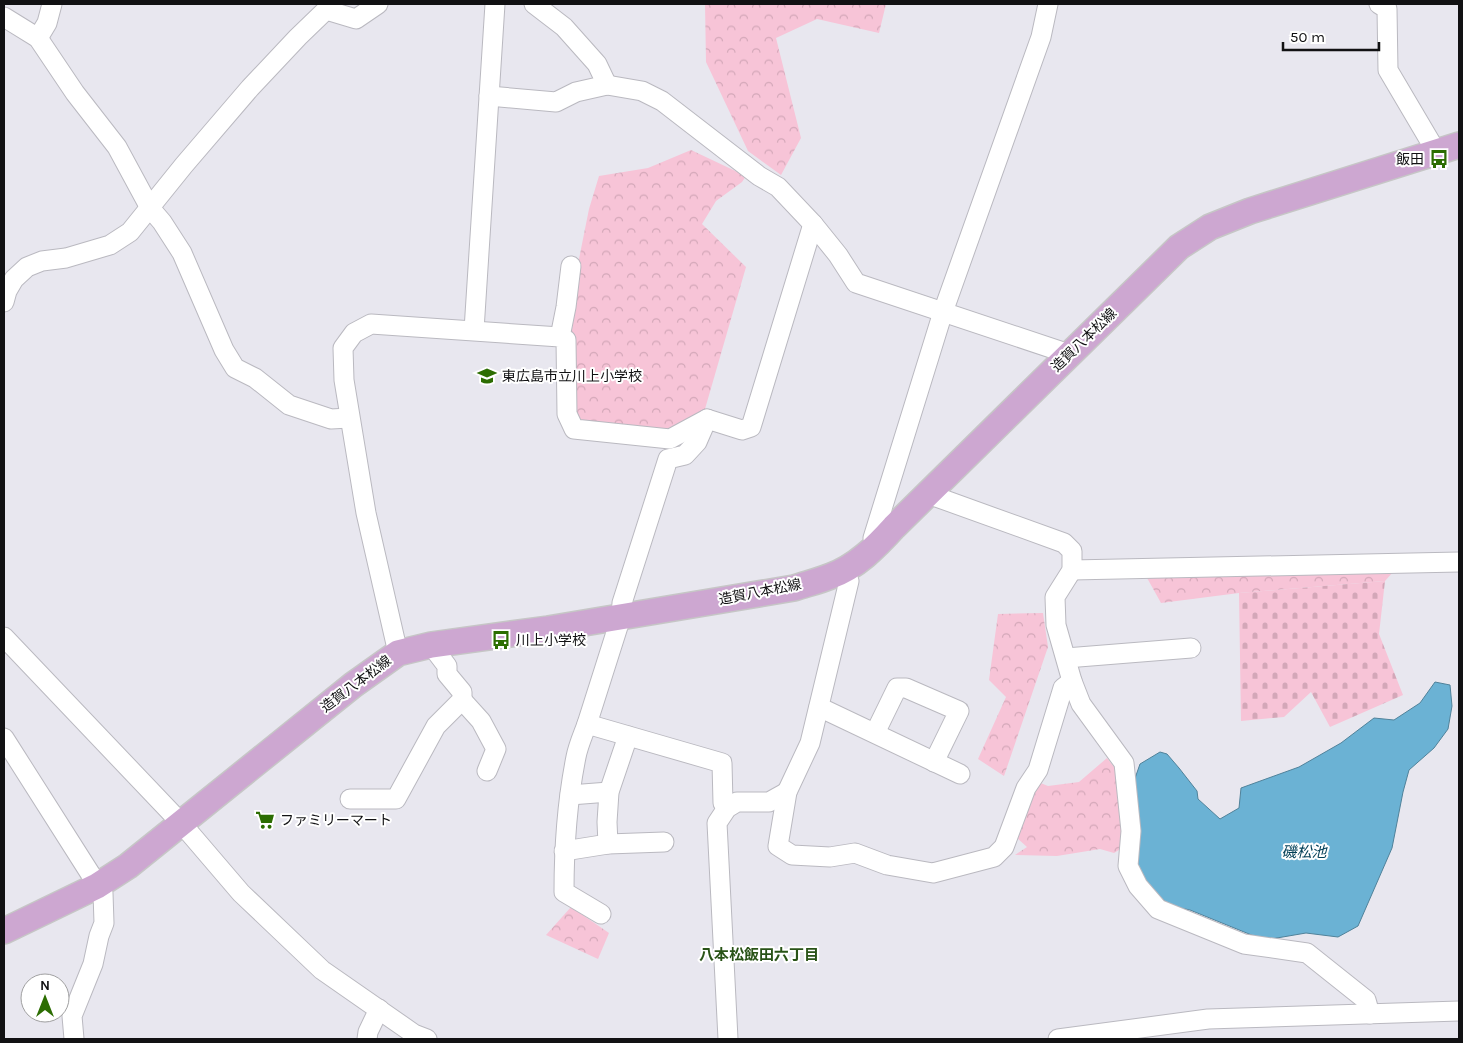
<svg xmlns="http://www.w3.org/2000/svg" width="1463" height="1043" viewBox="0 0 1463 1043" font-family="Karla,'Noto Sans JP',sans-serif">
  <defs>
    <pattern id="forest-crowns" width="20" height="18" patternUnits="userSpaceOnUse" patternTransform="scale(1.25)"><rect width="20" height="18" fill="#f7c4d7"/><path d="M2 6a3 3 0 1 1 6 0M12 15a3 3 0 1 1 6 0" fill="none" stroke="#d3a7b8"/></pattern>
    <pattern id="cemetery-stones" width="16" height="16" patternUnits="userSpaceOnUse" patternTransform="scale(1.25)"><rect width="16" height="16" fill="#f7c4d7"/><path d="M2 7V4a2 2 0 0 1 4 0v3zM10 15v-3a2 2 0 0 1 4 0v3z" fill="#d3a7b8"/></pattern>
  </defs>
  <rect width="100%" height="100%" fill="#e8e7ef"/>
  <g fill="url(#forest-crowns)">
    <polygon points="705,4 886,4 879,33 817,19 776,38 801,138 781,175 748,151 706,62"/>
    <polygon points="691,150 746,176 742,182 716,201 702,224 746,267 705,409 665,436 569,419 570,360 576,274 589,209 599,176 648,168"/>
    <polygon points="1393,572 1385,581 1239,593 1161,603 1146,576"/>
    <polygon points="1043,613 1048,647 1004,776 978,759 1006,697 989,680 998,614"/>
    <polygon points="1107,758 1118,772 1125,823 1122,848 1114,853 1100,849 1057,856 1015,855 1027,847 1017,838 1038,782 1048,786 1079,782"/>
    <polygon points="571,907 609,933 598,959 546,935"/>
  </g>
  <polygon fill="url(#cemetery-stones)" points="1385,581 1379,634 1403,695 1330,727 1311,692 1284,717 1241,721 1239,593"/>
  <polygon fill="#6bb2d4" stroke="#50829a" points="1435,682 1450,685 1452,706 1448,729 1434,748 1409,770 1403,792 1392,848 1358,926 1338,937 1306,933 1271,939 1254,936 1190,910 1171,906 1152,891 1137,870 1133,784 1140,764 1160,752 1167,754 1179,768 1197,791 1198,799 1220,819 1239,808 1241,788 1299,767 1341,743 1374,718 1394,720 1420,703"/>
  <g fill="none" stroke-linecap="round" stroke-linejoin="round">
    <g stroke="#bab9c0" stroke-width="21">
      <g id="minor">
        <polyline points="534,4 564,27 597,64 607,85"/>
        <polyline points="1379,4 1387,9 1388,70 1437,153"/>
        <polyline points="4,17 38,38 75,93 117,147 150,208 162,222 182,253 224,350 235,368 255,378 289,405 331,419 349,418"/>
        <polyline points="38,38 47,23 52,4"/>
        <polyline points="489,96 556,102 576,92 607,85 642,91 662,101 759,176 778,187 813,224 838,255 856,283 1069,354"/>
        <polyline points="4,302 7,291 14,279 27,267 42,261 66,258 110,245 130,232 184,165 250,88 298,37 326,10 356,19 378,4"/>
        <polyline points="474,330 495,4"/>
        <polyline points="560,337 566,307 571,266"/>
        <polyline points="707,419 697,442 685,455 668,459 622,603 621,617 587,724 722,763 723,803 727,808"/>
        <polyline points="928,494 1064,543 1072,551 1072,570 1055,597 1056,625 1072,681 1081,704 1124,763 1131,831 1128,866 1138,886 1158,909 1244,944 1307,953 1366,1000 1370,1014"/>
        <polyline points="877,546 873,538 943,312 1041,37 1048,4"/>
        <polyline points="845,570 849,581 810,743 787,792 778,846 792,855 830,857 855,853 887,865 933,873 994,857 1004,847 1026,788 1038,770 1063,688 1072,681"/>
        <polyline points="1072,570 1459,562"/>
        <polyline points="4,637 182,824 241,893 322,970 414,1034 427,1039"/>
        <polyline points="398,653 366,513 344,380 343,348 354,333 371,324 560,337 566,340 567,414 574,429 670,439 707,419 742,430 751,427 813,224"/>
        <polyline points="1066,658 1191,648"/>
        <polyline points="462,700 481,721 496,749 487,771"/>
        <polyline points="819,707 960,774"/>
        <path d="M587,724c-4,11 -9,22 -11,33 -9,45 -12,90 -12,135l37,22"/>
        <polyline points="875,733 897,688 906,688 959,711 934,762"/>
        <polyline points="4,738 93,878 97,886 103,893 104,923 99,936 93,964 72,1016 74,1039"/>
        <polyline points="570,795 609,792"/>
        <polyline points="350,799 396,799 436,726 462,700 462,692 447,674 447,666 431,645"/>
        <polyline points="608,844 607,822 609,792 628,736"/>
        <polyline points="564,851 608,844 664,842"/>
        <polyline points="367,1039 368,1032 379,1009"/>
        <polyline points="728,1039 717,823 727,808 737,802 769,802 787,792"/>
        <polyline points="1058,1039 1208,1019 1459,1011"/>
      </g>
    </g>
    <g stroke="#c6c6c6" stroke-width="28">
      <path id="major" d="M4,931l93,-45 31,-20 225,-181 45,-32 33,-8 117,-16 246,-41c12,-4 25,-7 37,-12 25,-9 45,-29 63,-49l285,-280 31,-20 40,-16 209,-66"/>
    </g>
    <use href="#minor" stroke="#fff" stroke-width="19"/>
    <use href="#major" stroke="#cda7d1" stroke-width="25"/>
  </g>
  <defs>
    <g id="bus-bare" transform="scale(1.5)"><path d="M-5-6H5V4H4V6H2V4H-2V6H-4V4H-5ZM-3.5-4V0h7V-4ZM-3.5 1.2v1.5H-2V1.2ZM2 1.2v1.5H3.5V1.2Z" fill="#2c6d02" stroke="#fff" stroke-width="2.5" paint-order="stroke"/></g>
    <g id="school-bare" transform="scale(1.5)"><path d="M0-5L7-2L0 1L-7-2ZM-4 1L0 2.5L4 1V4Q0 6-4 4Z" fill="#2c6d02" stroke="#fff" stroke-width="2.5" paint-order="stroke"/></g>
    <g id="supermarket-bare" transform="scale(1.5)"><path d="M-6-5.5h2.5l.6 2H6L4.5 2H-2.5L-4.4-4H-6ZM-1.5 3.2a1.3 1.3 0 1 0 .1 0ZM3 3.2a1.3 1.3 0 1 0 .1 0Z" fill="#2c6d02" stroke="#fff" stroke-width="2.5" paint-order="stroke"/></g>
  </defs>
  <g fill-rule="evenodd">
    <use href="#bus-bare" x="1439" y="159"/>
    <use href="#school-bare" x="487" y="376"/>
    <use href="#bus-bare" x="501" y="640"/>
    <use href="#supermarket-bare" x="265" y="820"/>
  </g>
  <g text-anchor="middle" dominant-baseline="central" stroke-width="4" stroke-linejoin="round" paint-order="stroke">
    <g font-size="14" fill="#111113" stroke="#fff" text-anchor="start">
      <text x="1424" y="159" text-anchor="end">飯田</text>
      <text x="502" y="376">東広島市立川上小学校</text>
      <text x="516" y="640">川上小学校</text>
      <text x="280" y="820">ファミリーマート</text>
    </g>
    <g font-size="14" fill="#111113" stroke="#fff">
      <text transform="translate(1084 340) rotate(-44)">造賀八本松線</text>
      <text transform="translate(760 592) rotate(-11)">造賀八本松線</text>
      <text transform="translate(356 684) rotate(-37)">造賀八本松線</text>
    </g>
    <g font-size="15" font-style="italic" fill="#003e56" stroke="#fff">
      <text x="1304" y="852">磯松池</text>
    </g>
    <g font-size="15" font-weight="bold" fill="#295317" stroke="#fff">
      <text x="759" y="955">八本松飯田六丁目</text>
    </g>
  </g>
  <rect width="1463" height="1043" fill="none" stroke="#111113" stroke-width="10"/>
  <g transform="translate(45 998)"><circle r="24" fill="#ffffff" stroke="#a0a0a1"/>
  <path d="M0-4L9 19L0 12L-9 19Z" fill="#2c6d02"/>
  <text y="-8" font-size="14" font-weight="bold" text-anchor="middle" fill="#111113">N</text>
  </g>
  <path d="M1283 42v8h96v-8" fill="none" stroke="#111113" stroke-width="2.5"/>
  <text x="1290" y="42" font-size="15" fill="#111113" stroke="#ffffff" stroke-width="4" paint-order="stroke">50 m</text>
</svg>
